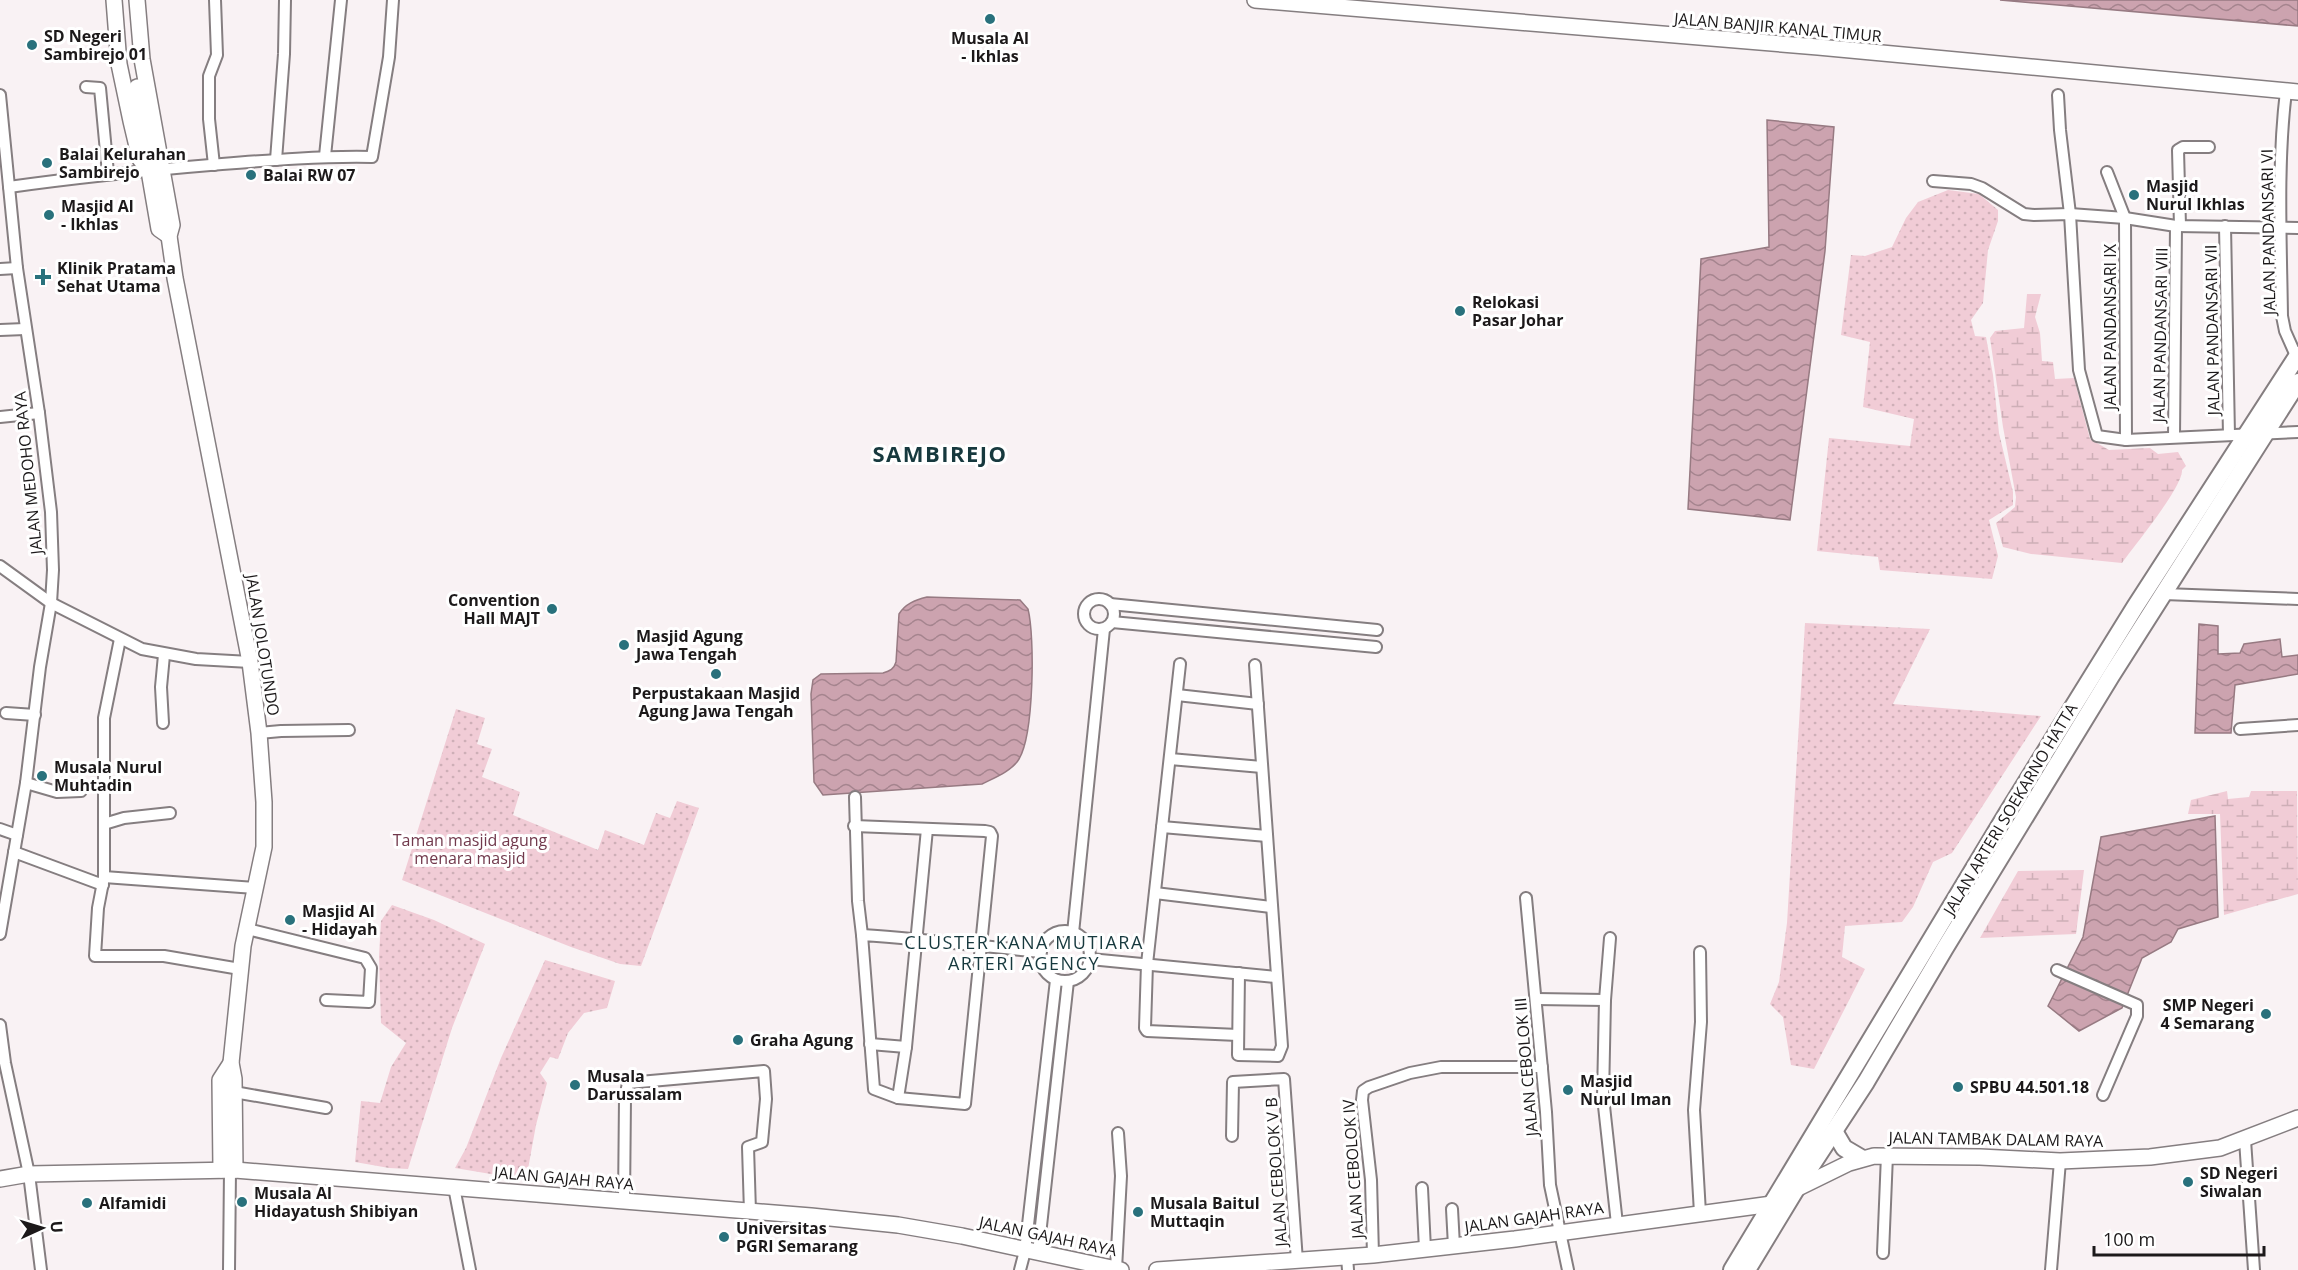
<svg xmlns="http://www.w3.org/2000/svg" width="2298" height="1270" viewBox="0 0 2298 1270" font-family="'Open Sans',sans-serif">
  <defs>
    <pattern id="grass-dots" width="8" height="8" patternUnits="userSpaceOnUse" patternTransform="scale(1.5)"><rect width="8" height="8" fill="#f1ccd6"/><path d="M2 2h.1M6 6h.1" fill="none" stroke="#ceafb7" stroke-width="1.8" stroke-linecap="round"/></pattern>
    <pattern id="wetland-marsh" width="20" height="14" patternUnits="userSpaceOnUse" patternTransform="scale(1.5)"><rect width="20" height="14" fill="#f1ccd6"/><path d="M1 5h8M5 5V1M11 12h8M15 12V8" fill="none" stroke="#ceafb7"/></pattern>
    <pattern id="water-waves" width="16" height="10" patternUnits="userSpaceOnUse" patternTransform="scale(1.5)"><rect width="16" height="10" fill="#cca3af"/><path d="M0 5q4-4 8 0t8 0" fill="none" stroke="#a5848e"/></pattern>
  </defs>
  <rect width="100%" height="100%" fill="#f9f2f4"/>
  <g fill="url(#grass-dots)">
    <polygon points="1948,190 1979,194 1998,210 1998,221 1988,250 1983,303 1971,320 1975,336 1986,337 1993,375 1999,433 2013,492 2013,505 1989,520 1998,556 1992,579 1880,570 1878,557 1817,551 1829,438 1910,446 1914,419 1863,407 1870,342 1841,335 1851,255 1865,256 1892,247 1906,218 1918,202"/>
    <polygon points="1805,623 1930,629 1893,704 2041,716 1952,853 1933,862 1913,907 1902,922 1845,926 1842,957 1865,969 1814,1069 1791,1065 1783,1017 1770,1004 1779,982 1787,923"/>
    <polygon points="456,709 485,718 477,744 492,749 482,777 520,792 513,815 598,850 605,830 644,845 656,813 670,818 677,801 699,808 641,966 620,964 571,947 402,880"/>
    <polygon points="392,905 434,920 485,944 452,1028 408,1169 389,1168 355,1162 361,1101 380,1103 391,1067 406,1043 381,1023 379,956 381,921"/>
    <polygon points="545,960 615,981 607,1008 584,1013 568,1033 558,1059 550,1057 540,1073 547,1083 536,1125 526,1180 455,1168 466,1148 501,1058"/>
  </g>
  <g fill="url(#wetland-marsh)">
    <path d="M2027,294h14l-6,23 5,16 2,28 11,1 2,17 19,-1 16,61 19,11 41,-2 8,6 20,-2 8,14 -4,4c1,17 -48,76 -60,93l-91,-9 -28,-7 -7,-24 19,-16 1,-10 -13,-70 -13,-89 5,-7 29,-3z"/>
    <polygon points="2227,791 2228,799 2249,797 2251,791 2297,791 2298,894 2224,915 2220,814 2188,814 2191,800"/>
    <polygon points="2084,870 2076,934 1980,938 2018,871"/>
  </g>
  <g fill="url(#water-waves)" stroke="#977a82" stroke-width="1.5">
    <polygon points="2000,0 2298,0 2298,26"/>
    <polygon points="1767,120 1834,127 1825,251 1790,520 1688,509 1701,259 1769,247"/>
    <path d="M927,597l93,3 8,9c7,28 6,125 -9,150 -7,12 -25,19 -37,25l-159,11 -9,-13 -3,-88 2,-14 8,-6 62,-1c7,-2 11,-4 13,-11l3,-48c6,-10 16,-14 28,-17z"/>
    <polygon points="2199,624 2218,626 2218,654 2240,653 2244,644 2280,639 2282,657 2298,655 2298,674 2235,685 2231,733 2195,733"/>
    <polygon points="2215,816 2218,917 2178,929 2171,942 2142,958 2122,1008 2079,1031 2048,1006 2083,937 2101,837"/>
  </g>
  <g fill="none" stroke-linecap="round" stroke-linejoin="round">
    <g stroke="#857e80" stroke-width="14">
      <g id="street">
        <polyline points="86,87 100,88 108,173"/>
        <path d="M2286,91c-9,74 -5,150 -4,225l3,15 12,27"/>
        <polyline points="0,95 17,268 39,413 51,512 53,570 51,603 40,667 26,783 0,934"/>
        <polyline points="2058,95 2060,130 2070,214 2079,370 2097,436 2126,440 2298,432"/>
        <polyline points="325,156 341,0"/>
        <polyline points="276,160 284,54 285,0"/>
        <polyline points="214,165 209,119 209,76 217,55 215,0"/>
        <polyline points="2107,172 2125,218 2126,440"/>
        <polyline points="1933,181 1971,184 1982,188 2024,214 2034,215 2070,214 2125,218 2176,226 2298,228"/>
        <path d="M9,187c71,-10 141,-17 213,-23 50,-4 100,-8 150,-7l17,-100 4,-57"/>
        <polyline points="2180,226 2178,150 2183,147 2209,147"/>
        <polyline points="2225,226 2229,435"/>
        <polyline points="0,269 17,268"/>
        <polyline points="0,330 25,329"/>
        <polyline points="0,417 39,413"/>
        <polyline points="2174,437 2176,226"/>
        <polyline points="0,566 51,603 142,649 196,659 250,662"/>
        <polyline points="2164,594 2298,599"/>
        <circle cx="1099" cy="614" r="15"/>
        <polyline points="1110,604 1377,630"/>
        <polyline points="1112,622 1376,647"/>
        <polyline points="120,639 104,718 104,877 98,908 95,956 164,956 240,969"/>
        <polyline points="1180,664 1147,964 1145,1028 1147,1031 1238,1035"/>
        <polyline points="1177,695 1258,704"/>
        <polyline points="6,713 35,715"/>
        <polyline points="163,723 161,687 164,655"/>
        <polyline points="2240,729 2298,725"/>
        <polyline points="259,733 281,731 349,730"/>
        <polyline points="1170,759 1262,767"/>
        <polyline points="26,783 57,792 81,791"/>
        <polyline points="855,797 858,901 862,935"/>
        <polyline points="104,824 124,818 170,813"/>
        <path d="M854,826l131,5 5,1 2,4 -27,268 -67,-6 -24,-9 -12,-154c60,4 119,11 179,17"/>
        <polyline points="1162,827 1267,836"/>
        <polyline points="0,829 17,835"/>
        <polyline points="14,852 103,885"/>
        <polyline points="104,877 255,888"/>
        <polyline points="1155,893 1271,907"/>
        <polyline points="1526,898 1546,1112 1550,1185 1568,1270"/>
        <polyline points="247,929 365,958 371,968 369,1002 326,1000"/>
        <circle cx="1065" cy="956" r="25"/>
        <polyline points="1073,933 1104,629"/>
        <polyline points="1610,938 1605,1000 1603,1097 1617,1224"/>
        <polyline points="1090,959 1276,977"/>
        <polyline points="2057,970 2137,1005 2137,1016 2103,1095"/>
        <polyline points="1239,973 1238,1055 1278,1056 1282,1046 1255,665"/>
        <polyline points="1536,999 1605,1000"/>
        <polyline points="0,1025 5,1063 29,1174 41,1270"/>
        <polyline points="870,1044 906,1047"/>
        <polyline points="234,1092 326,1108"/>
        <polyline points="898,1098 906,1047 927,829"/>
        <polyline points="1232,1136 1233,1082 1284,1079 1297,1261"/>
        <polyline points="2245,1140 2254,1270"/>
        <polyline points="454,1187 470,1270"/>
        <polyline points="1422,1188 1425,1249"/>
        <polyline points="624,1202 625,1098 628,1083 764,1071 766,1099 762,1142 748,1147 750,1212"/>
        <polyline points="1452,1209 1454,1246"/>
        <polyline points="1700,1213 1694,1110 1701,1022 1700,952"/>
        <polyline points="1038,1253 1068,981"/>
        <polyline points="1883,1253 1887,1155"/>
        <polyline points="1373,1255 1371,1180 1362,1100 1363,1091 1369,1087 1410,1073 1441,1067 1542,1067"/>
        <polyline points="1347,1257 1348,1270"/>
        <polyline points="1116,1269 1121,1176 1118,1133"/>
        <polyline points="229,1270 230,1170"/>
        <polyline points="1020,1270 1025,1251 1056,980"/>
        <polyline points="2051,1270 2060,1161"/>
      </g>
    </g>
    <g stroke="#857e80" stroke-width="18">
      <g id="secondary">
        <polyline points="114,0 119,64 131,121 140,159 149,171"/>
        <polyline points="137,0 142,59 172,225 169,236 175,278 250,662 259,733 264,802 264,847 243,946 231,1063 234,1079 235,1170"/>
        <polyline points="1255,0 1818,47 2298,92"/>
        <polyline points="137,87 151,154 149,171 159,229 169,236"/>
        <polyline points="221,1170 220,1080 231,1063"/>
        <polyline points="0,1179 29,1174 235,1170 811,1216 898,1225 962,1236 1121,1270"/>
        <polyline points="1157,1270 1373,1255 1515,1239 1772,1204 1796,1189 1849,1163 1874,1156 1980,1157 2060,1161 2150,1157 2220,1148 2298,1118"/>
      </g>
    </g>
    <g stroke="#857e80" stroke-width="20">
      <g id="primary">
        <polyline points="1834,1131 1844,1148 1861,1158"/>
        <polyline points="1732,1270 2008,812 2135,607 2298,355"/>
        <polyline points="1747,1270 1796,1189 1866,1082 1945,948 2111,676 2298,382"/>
      </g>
    </g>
    <use href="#street" stroke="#fff" stroke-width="10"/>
    <use href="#secondary" stroke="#fff" stroke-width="15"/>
    <use href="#primary" stroke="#fff" stroke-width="16"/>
  </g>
  <g fill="#29717c" stroke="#fff" stroke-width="2">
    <circle cx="990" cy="19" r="6"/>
    <circle cx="32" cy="45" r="6"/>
    <circle cx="47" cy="163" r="6"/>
    <circle cx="251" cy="175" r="6"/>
    <circle cx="2134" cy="195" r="6"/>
    <circle cx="49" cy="215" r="6"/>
    <path d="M40 268h6v6h6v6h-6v6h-6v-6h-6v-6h6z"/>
    <circle cx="1460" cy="311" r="6"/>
    <circle cx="552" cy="609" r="6"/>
    <circle cx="624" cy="645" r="6"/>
    <circle cx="716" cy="674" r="6"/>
    <circle cx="42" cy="776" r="6"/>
    <circle cx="290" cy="920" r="6"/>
    <circle cx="2266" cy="1014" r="6"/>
    <circle cx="738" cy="1040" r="6"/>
    <circle cx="575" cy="1085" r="6"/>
    <circle cx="1958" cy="1087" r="6"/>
    <circle cx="1568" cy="1090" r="6"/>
    <circle cx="2188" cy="1182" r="6"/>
    <circle cx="242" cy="1202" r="6"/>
    <circle cx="87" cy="1203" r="6"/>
    <circle cx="1138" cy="1212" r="6"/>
    <circle cx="724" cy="1237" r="6"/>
  </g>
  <g text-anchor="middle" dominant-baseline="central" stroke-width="6" stroke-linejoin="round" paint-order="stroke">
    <g font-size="16" fill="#1c191a" stroke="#fff">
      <text transform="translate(1778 27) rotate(5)">JALAN BANJIR KANAL TIMUR</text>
      <text transform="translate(2268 232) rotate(-91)">JALAN PANDANSARI VI</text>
      <text transform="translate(2110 327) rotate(-90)">JALAN PANDANSARI IX</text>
      <text transform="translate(2212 330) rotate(-91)">JALAN PANDANSARI VII</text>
      <text transform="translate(2160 335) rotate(-89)">JALAN PANDANSARI VIII</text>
      <text transform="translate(28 473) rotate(-96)">JALAN MEDOHO RAYA</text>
      <text transform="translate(263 645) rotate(81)">JALAN JOLOTUNDO</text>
      <text transform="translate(2010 809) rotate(-59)">JALAN ARTERI SOEKARNO HATTA</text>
      <text transform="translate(1526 1067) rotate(-95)">JALAN CEBOLOK III</text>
      <text transform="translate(1996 1139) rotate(1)">JALAN TAMBAK DALAM RAYA</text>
      <text transform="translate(1353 1169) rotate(-94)">JALAN CEBOLOK IV</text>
      <text transform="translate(1276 1172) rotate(-94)">JALAN CEBOLOK V B</text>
      <text transform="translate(564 1178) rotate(5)">JALAN GAJAH RAYA</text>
      <text transform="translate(1534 1217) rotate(-8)">JALAN GAJAH RAYA</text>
      <text transform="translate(1048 1236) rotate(12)">JALAN GAJAH RAYA</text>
    </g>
    <g font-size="16" font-weight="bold" fill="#1c191a" stroke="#fff" text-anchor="start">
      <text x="44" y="36">SD Negeri<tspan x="44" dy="18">Sambirejo 01</tspan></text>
      <text x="990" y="38" text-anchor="middle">Musala Al<tspan x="990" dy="18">- Ikhlas</tspan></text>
      <text x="59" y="154">Balai Kelurahan<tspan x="59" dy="18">Sambirejo</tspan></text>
      <text x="263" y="175">Balai RW 07</text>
      <text x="2146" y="186">Masjid<tspan x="2146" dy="18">Nurul Ikhlas</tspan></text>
      <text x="61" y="206">Masjid Al<tspan x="61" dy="18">- Ikhlas</tspan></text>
      <text x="57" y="268">Klinik Pratama<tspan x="57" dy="18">Sehat Utama</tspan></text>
      <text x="1472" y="302">Relokasi<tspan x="1472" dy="18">Pasar Johar</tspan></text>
      <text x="540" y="600" text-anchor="end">Convention<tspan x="540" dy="18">Hall MAJT</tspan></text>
      <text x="636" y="636">Masjid Agung<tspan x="636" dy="18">Jawa Tengah</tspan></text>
      <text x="716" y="693" text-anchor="middle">Perpustakaan Masjid<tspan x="716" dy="18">Agung Jawa Tengah</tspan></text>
      <text x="54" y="767">Musala Nurul<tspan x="54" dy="18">Muhtadin</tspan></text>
      <text x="302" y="911">Masjid Al<tspan x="302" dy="18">- Hidayah</tspan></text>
      <text x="2254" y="1005" text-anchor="end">SMP Negeri<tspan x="2254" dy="18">4 Semarang</tspan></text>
      <text x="750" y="1040">Graha Agung</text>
      <text x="587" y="1076">Musala<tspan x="587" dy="18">Darussalam</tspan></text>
      <text x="1580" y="1081">Masjid<tspan x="1580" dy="18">Nurul Iman</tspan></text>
      <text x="1970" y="1087">SPBU 44.501.18</text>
      <text x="2200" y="1173">SD Negeri<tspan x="2200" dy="18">Siwalan</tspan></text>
      <text x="254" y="1193">Musala Al<tspan x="254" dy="18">Hidayatush Shibiyan</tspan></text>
      <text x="99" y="1203">Alfamidi</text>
      <text x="1150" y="1203">Musala Baitul<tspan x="1150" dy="18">Muttaqin</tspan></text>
      <text x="736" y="1228">Universitas<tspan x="736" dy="18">PGRI Semarang</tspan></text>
    </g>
    <g font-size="16" fill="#71394c" stroke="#fff">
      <text x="470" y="840">Taman masjid agung<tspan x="470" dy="18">menara masjid</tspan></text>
    </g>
    <g font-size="18" letter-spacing="1.5" fill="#17393e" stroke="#fff">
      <text x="1024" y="942">CLUSTER KANA MUTIARA<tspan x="1024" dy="21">ARTERI AGENCY</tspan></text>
    </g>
    <g font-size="22" font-weight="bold" letter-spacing="1.5" fill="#17393e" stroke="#fff">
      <text x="940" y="453">SAMBIREJO</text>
    </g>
  </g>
  <g transform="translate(42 1228) rotate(86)" stroke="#ffffff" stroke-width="4.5" paint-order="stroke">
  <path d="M0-4.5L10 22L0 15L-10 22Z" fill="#1c191a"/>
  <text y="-9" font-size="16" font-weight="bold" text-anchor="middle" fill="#1c191a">U</text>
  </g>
  <path d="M2094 1246v9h170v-9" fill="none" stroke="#1c191a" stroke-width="3"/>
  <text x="2103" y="1246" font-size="18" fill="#1c191a" stroke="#ffffff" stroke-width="4.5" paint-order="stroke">100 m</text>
</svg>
